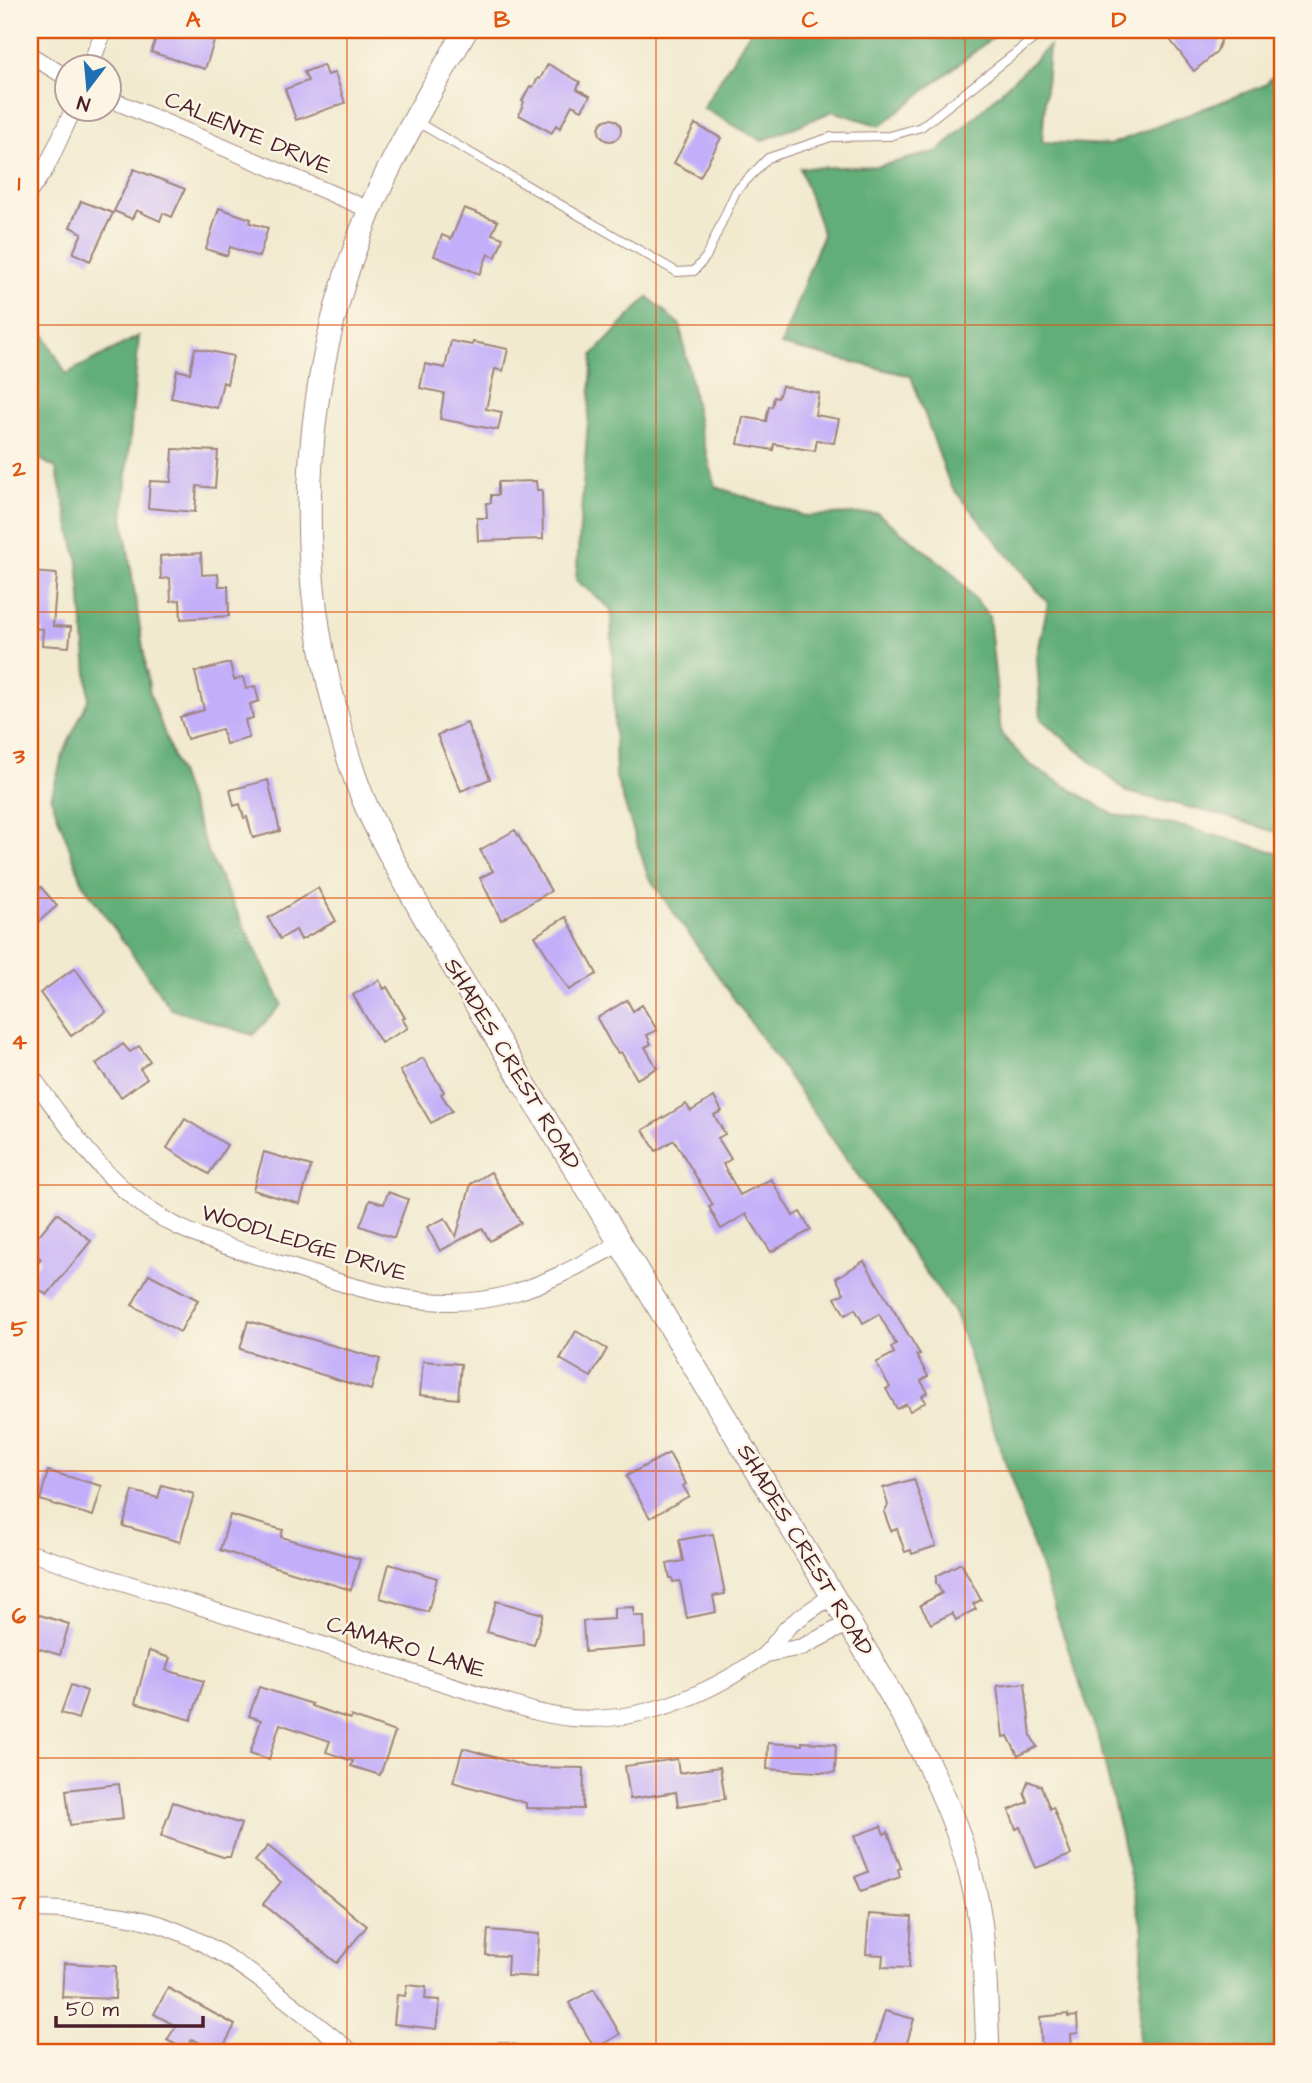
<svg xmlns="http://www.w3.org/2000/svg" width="1312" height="2083" viewBox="0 0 1312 2083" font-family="'Architects Daughter',sans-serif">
  <rect width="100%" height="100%" fill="#fcf5e5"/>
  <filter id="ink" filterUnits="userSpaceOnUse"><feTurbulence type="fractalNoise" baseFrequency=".0143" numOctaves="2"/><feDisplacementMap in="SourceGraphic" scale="14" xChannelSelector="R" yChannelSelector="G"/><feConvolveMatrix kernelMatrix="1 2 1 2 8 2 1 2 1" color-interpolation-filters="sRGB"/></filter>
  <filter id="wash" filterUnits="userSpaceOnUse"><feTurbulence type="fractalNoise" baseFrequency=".00686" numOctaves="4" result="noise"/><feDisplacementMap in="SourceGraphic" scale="28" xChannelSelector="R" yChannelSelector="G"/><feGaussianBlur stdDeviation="1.57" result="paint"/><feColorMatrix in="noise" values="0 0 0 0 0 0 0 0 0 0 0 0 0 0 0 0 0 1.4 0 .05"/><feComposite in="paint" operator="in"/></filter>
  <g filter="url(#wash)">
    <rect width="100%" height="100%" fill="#f1eacf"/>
    <g fill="#62ae78" stroke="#566652" stroke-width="2">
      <polygon points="751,30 1002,30 880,126 833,111 762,141 703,108"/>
      <polygon points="1049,46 1042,142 1109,145 1265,85 1282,66 1282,834 1221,815 1127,792 1041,719 1037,657 1048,603 950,485 911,376 781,345 823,234 800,168 879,166 939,151"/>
      <polygon points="648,297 680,325 700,430 716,487 805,516 877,513 951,571 989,616 1001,734 1029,764 1114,815 1185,827 1282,854 1282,2053 1138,2053 1143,1932 1100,1743 955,1314 648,876 616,777 611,609 576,580 593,355"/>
      <polygon points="30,309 66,374 139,336 123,517 150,694 209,855 282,1004 253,1035 171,1009 83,884 51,798 63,754 89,698 78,561 56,468 30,454"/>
    </g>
    <g id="blocks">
      <g fill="#c3aef9">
        <polygon points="159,30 197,30 216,36 205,69 151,52"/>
        <polygon points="1177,30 1225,30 1216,53 1194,71 1168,37"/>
        <polygon points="548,64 580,82 577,89 590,96 582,110 572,105 560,128 556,125 552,133 519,115 524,102 522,101 530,86 533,87 538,78 540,79"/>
        <polygon points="323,65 327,75 335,73 345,103 296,120 285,89 308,81 304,72"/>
        <circle cx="610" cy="130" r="11"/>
        <polygon points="695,124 721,138 700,177 674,163"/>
        <polygon points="134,169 185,189 172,217 163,213 160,221 136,210 132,219 114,211"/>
        <polygon points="81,201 113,213 90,261 73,253 82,233 70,227"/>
        <polygon points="219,208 251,219 250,223 268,228 259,257 230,247 227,256 206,249"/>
        <polygon points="464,208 498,221 492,234 503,238 496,257 488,254 480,274 434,256 442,235 451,239"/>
        <polygon points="451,341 472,345 473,342 508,349 503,371 495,369 486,409 502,412 498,430 440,419 444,393 420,388 425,364 445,368"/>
        <polygon points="195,348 233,356 227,384 223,382 217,408 171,398 177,370 190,373"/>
        <polygon points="782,386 819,393 815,415 839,419 834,443 817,440 815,451 774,444 773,450 738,444 743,417 766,421 769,406 772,407 774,397 778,398"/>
        <polygon points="173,449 218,451 215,488 197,486 195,512 148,508 150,481 171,482"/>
        <polygon points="536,481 537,490 542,490 543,539 478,541 477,518 487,518 486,503 491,503 491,495 498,495 498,482"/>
        <polygon points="201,553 202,575 218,574 219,586 228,586 229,616 181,619 180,600 171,601 170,578 161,579 160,556"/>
        <polygon points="30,572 57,574 53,626 71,627 69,647 42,645 43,629 30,628"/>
        <polygon points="230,663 234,680 243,677 246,689 255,686 259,701 250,704 253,718 245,720 249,738 226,744 222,729 187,739 180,717 204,710 195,672"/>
        <polygon points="467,723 490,779 461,791 437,735"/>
        <polygon points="268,780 280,831 253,838 247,817 244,818 240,804 234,806 230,790"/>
        <polygon points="515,830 551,891 501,920 480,878 493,871 480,850"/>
        <polygon points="41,887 57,906 30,929 30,897"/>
        <polygon points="318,888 336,921 301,940 296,930 280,939 268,918"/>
        <polygon points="566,917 597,974 569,990 535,936"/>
        <polygon points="75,968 106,1012 71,1036 40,993"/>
        <polygon points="379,980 384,989 387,987 405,1018 402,1019 408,1028 381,1043 353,995"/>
        <polygon points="627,1000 633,1011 642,1005 657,1030 647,1035 651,1044 645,1047 657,1068 637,1079 621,1052 618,1053 611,1044 597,1018"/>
        <polygon points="123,1044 130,1052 139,1046 150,1061 140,1069 147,1078 121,1097 96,1064"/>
        <polygon points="423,1058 444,1092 441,1094 452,1111 431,1123 400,1071"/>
        <polygon points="714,1097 722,1111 714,1115 725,1134 718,1138 731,1159 723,1164 740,1195 771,1179 793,1216 800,1212 811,1230 771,1252 746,1214 721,1229 709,1207 713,1205 674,1140 656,1151 643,1130 686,1104 691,1111"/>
        <polygon points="185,1119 227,1145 209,1174 167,1148"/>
        <polygon points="264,1152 311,1166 300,1204 253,1190"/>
        <polygon points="491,1172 521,1223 490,1241 482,1228 440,1251 427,1227 445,1218 456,1237 471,1184"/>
        <polygon points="388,1192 408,1199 394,1238 360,1226 370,1200 384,1204"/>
        <polygon points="57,1213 91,1241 47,1295 30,1282 30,1274 41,1259 30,1250 30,1246"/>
        <polygon points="864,1261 920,1354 916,1355 928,1376 921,1381 928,1392 922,1396 926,1402 910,1411 906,1404 897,1409 886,1389 890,1387 876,1363 894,1353 891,1347 896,1344 879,1314 863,1323 855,1309 845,1315 835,1298 844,1293 836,1278"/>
        <polygon points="149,1274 198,1300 180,1332 132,1305"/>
        <polygon points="248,1321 380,1359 371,1390 240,1349"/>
        <polygon points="576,1331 607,1349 591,1377 560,1359"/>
        <polygon points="423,1361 461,1364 458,1399 420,1395"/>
        <polygon points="669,1453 686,1484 683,1486 689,1496 650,1518 626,1476"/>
        <polygon points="48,1471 102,1486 93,1516 40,1500"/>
        <polygon points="914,1479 936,1546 912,1554 911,1550 905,1552 897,1529 891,1531 884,1512 888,1505 883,1488"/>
        <polygon points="162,1485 194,1494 180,1542 123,1526 133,1491 158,1498"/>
        <polygon points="230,1515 283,1530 281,1537 360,1559 351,1590 220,1550"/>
        <polygon points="713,1534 725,1594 713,1596 716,1612 687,1618 680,1581 673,1582 672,1578 670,1578 667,1564 683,1561 679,1540"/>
        <polygon points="961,1563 981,1600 973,1604 976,1609 956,1620 952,1613 931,1624 920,1605 942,1593 936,1583 936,1576"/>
        <polygon points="389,1564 437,1578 428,1612 380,1598"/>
        <polygon points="496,1601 543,1614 534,1645 487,1632"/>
        <polygon points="634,1607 634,1616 644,1616 645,1647 585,1652 583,1621 614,1619 614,1608"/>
        <polygon points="30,1612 69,1624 60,1655 30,1646"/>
        <polygon points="149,1651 170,1658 166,1670 204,1681 191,1720 135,1703"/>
        <polygon points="1025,1683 1031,1736 1037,1747 1018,1756 1008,1736 1003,1737 997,1686"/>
        <polygon points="71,1685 87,1691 78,1719 61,1713"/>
        <polygon points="259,1687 312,1704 311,1706 350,1719 351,1716 395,1732 380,1775 351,1766 353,1761 326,1752 330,1741 280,1724 269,1759 250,1753 261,1720 249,1716"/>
        <polygon points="802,1742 836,1744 835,1773 767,1769 768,1743 802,1745"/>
        <polygon points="463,1748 528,1767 584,1768 583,1809 526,1808 526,1803 453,1782"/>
        <polygon points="677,1759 679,1773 720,1767 725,1799 678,1806 676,1792 630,1799 625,1766"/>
        <polygon points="1028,1781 1041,1786 1050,1809 1053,1807 1071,1855 1036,1868 1020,1827 1016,1829 1009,1810 1028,1802 1024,1793"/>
        <polygon points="119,1784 123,1819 70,1825 66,1790"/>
        <polygon points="173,1802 241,1824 230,1857 223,1857 161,1836"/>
        <polygon points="881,1826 884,1834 888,1832 901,1868 898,1869 900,1877 861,1891 855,1877 868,1872 854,1836"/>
        <polygon points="268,1846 367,1926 337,1963 263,1904 281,1882 255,1861"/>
        <polygon points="869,1914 912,1917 909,1968 882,1967 883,1955 866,1954"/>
        <polygon points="488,1930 539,1934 536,1977 507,1975 508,1956 486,1955"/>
        <polygon points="64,1963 116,1966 115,1999 62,1997"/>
        <polygon points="407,1985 426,1987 425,1999 440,2000 436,2029 394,2024 397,1995 405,1996"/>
        <polygon points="168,1988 235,2025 220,2053 192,2039 186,2050 167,2040 176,2026 154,2014"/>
        <polygon points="594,1989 620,2034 595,2049 569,2003"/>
        <polygon points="885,2011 914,2019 904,2053 872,2053"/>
        <polygon points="1068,2014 1068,2017 1077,2016 1078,2033 1071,2034 1072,2053 1042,2053 1040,2017"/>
      </g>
    </g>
  </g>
  <g filter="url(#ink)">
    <use href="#blocks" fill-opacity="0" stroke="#9e847d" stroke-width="2"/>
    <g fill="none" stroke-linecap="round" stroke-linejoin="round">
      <g stroke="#9e847d" stroke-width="10">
        <polyline id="lane" points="417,122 677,272 694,271 706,257 736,191 768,158 831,137 890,136 921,127 1045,30"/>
      </g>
      <g stroke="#9e847d" stroke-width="18">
        <g id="street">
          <polyline points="30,55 66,77"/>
          <polyline points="90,66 104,30"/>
          <polyline points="108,98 370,210"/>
          <polyline points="30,191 46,168 74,108"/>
          <path d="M30,1074c32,44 63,91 106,126 40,33 91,46 139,62 77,24 157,56 238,31 38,-11 72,-31 106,-49"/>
          <path d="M30,1553l503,158c13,3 25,6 38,7 68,6 137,-23 192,-62 10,-8 16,-20 25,-29 13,-11 29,-21 44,-31"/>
          <polyline points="766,1654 802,1647 849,1623"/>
          <path d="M30,1909c39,1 79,2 117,12 76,19 145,85 206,132"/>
          <polyline points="496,2053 501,2050 516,2053"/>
        </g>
      </g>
      <g stroke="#9e847d" stroke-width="25">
        <path id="secondary" d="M466,30c-34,59 -70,119 -97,182 -65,157 -78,331 -34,496 8,34 18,68 32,100 20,45 46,88 70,131l412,684c55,93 115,188 131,297 6,44 6,89 8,133"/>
      </g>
      <use href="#lane" stroke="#fff" stroke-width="8"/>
      <use href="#street" stroke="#fff" stroke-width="16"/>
      <use href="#secondary" stroke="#fff" stroke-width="23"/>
    </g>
  </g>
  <path fill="none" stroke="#e0560e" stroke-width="2" stroke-opacity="0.55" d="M347,30v2023M656,30v2023M965,30v2023M30,325h1252M30,612h1252M30,898h1252M30,1185h1252M30,1471h1252M30,1758h1252"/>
  <g text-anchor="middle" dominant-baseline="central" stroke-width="5" stroke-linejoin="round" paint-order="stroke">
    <g font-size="23" fill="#4a1f2b" stroke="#fcf5e5">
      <text transform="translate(248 133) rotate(23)">CALIENTE DRIVE</text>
      <text transform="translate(512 1064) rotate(59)">SHADES CREST ROAD</text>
      <text transform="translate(304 1243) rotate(17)">WOODLEDGE DRIVE</text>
      <text transform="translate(805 1550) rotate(59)">SHADES CREST ROAD</text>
      <text transform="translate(406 1647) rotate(17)">CAMARO LANE</text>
    </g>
  </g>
  <rect width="1312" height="2083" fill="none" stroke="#fcf5e5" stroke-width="77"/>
  <g transform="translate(88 88) rotate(196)"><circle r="33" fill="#fcf5e5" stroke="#b59f9b" stroke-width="2"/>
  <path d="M0-5L12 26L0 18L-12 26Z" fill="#1f6fb2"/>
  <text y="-10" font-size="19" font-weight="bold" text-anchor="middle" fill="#4a1f2b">N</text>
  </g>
  <path d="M56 2016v10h147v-10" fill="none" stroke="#4a1f2b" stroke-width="3.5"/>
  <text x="66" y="2016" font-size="21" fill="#4a1f2b" stroke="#fcf5e5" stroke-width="5" paint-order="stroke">50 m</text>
  <rect x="38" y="38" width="1236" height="2006" fill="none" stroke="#e0560e" stroke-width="2.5"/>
  <g font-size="23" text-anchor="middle" font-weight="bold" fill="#e0560e">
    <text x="193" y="27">A</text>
    <text x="502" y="27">B</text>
    <text x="810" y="27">C</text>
    <text x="1119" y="27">D</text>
    <text x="19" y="190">1</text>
    <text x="19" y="476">2</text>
    <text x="19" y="763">3</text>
    <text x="19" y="1049">4</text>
    <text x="19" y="1336">5</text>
    <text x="19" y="1623">6</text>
    <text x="19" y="1909">7</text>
  </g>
</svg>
